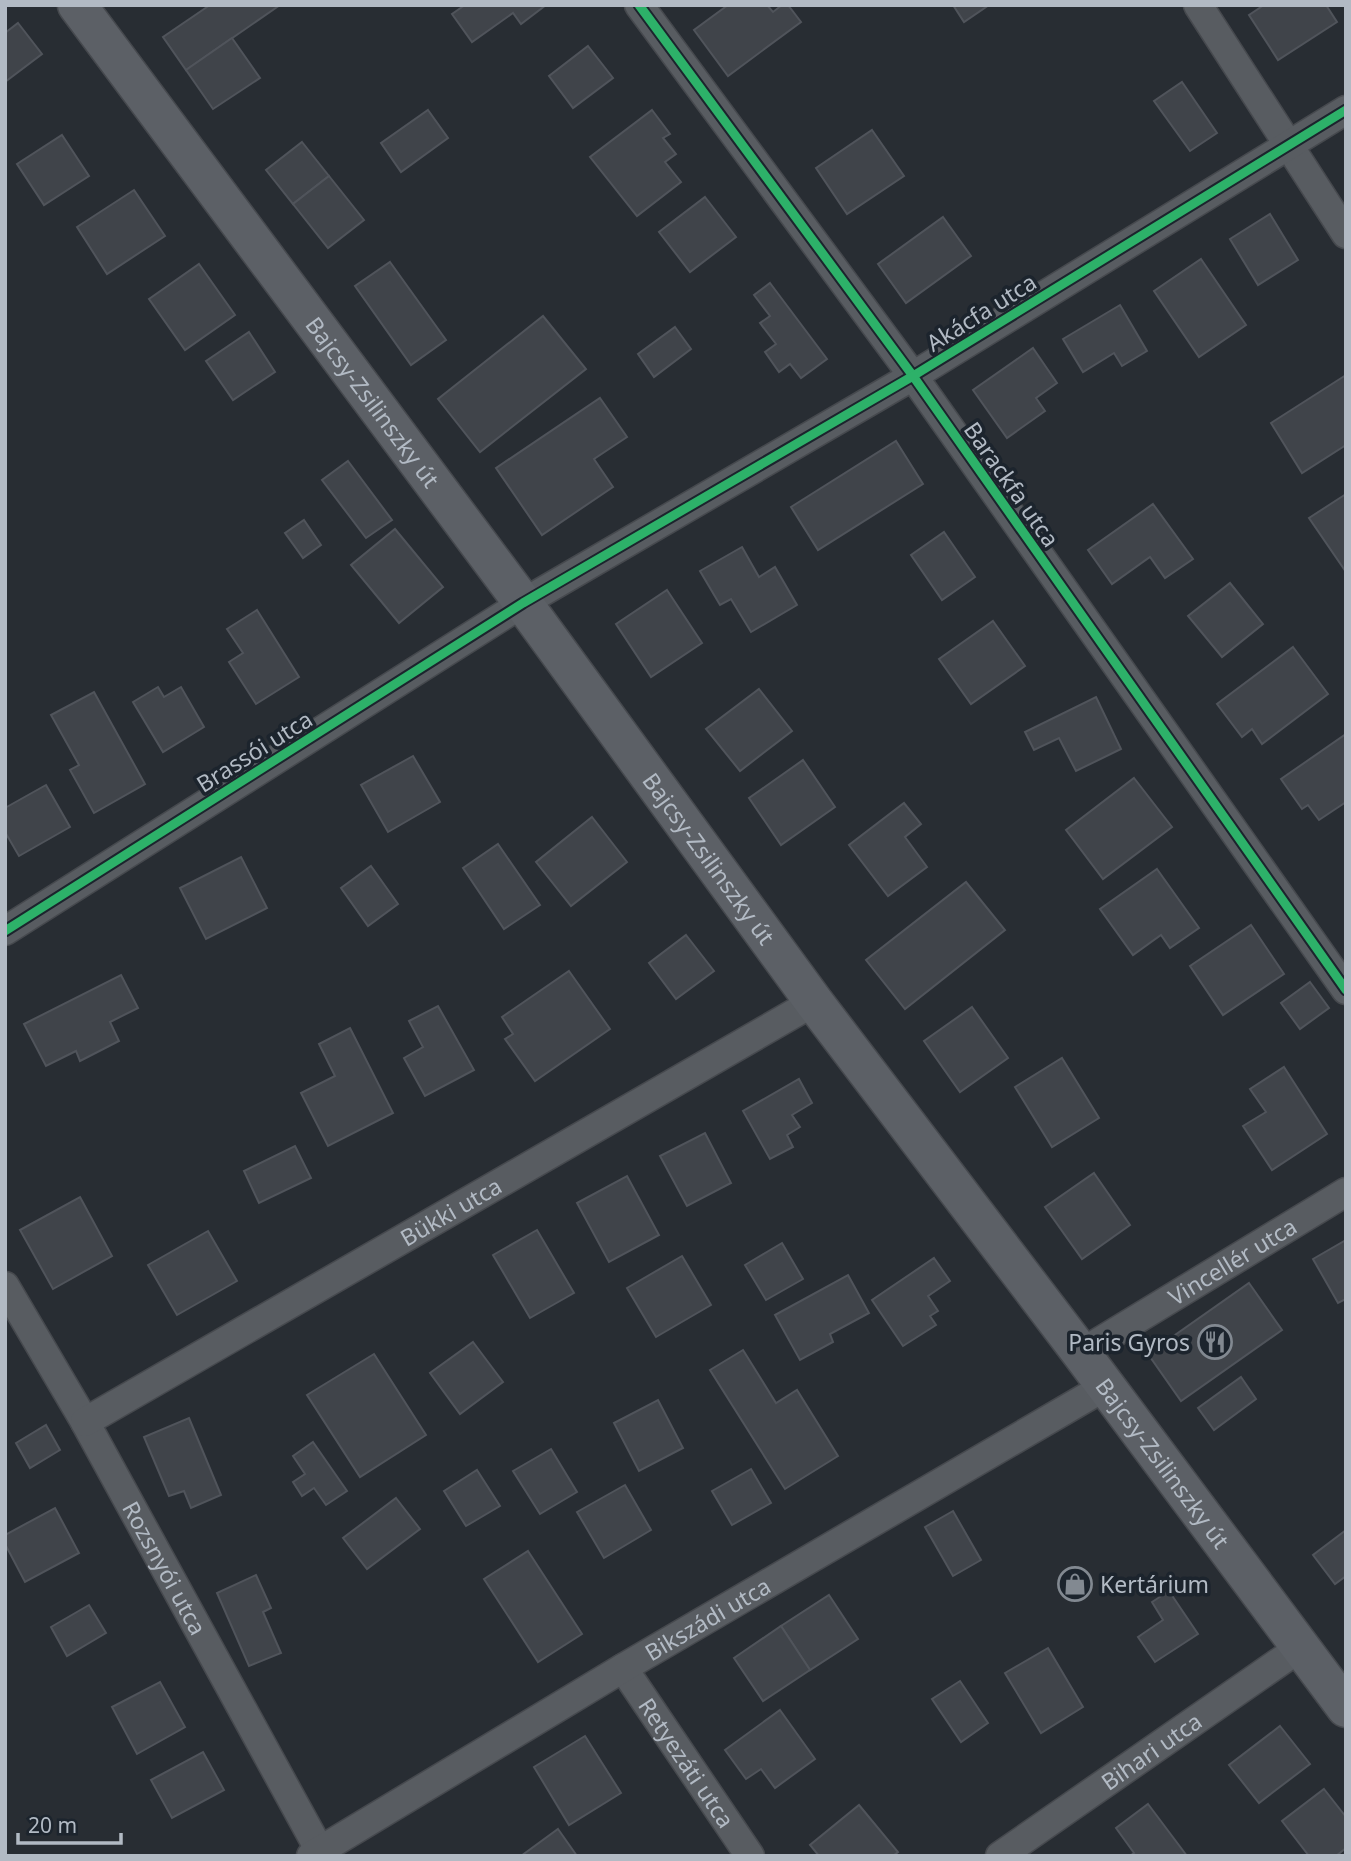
<svg xmlns="http://www.w3.org/2000/svg" width="1351" height="1861" viewBox="0 0 1351 1861" font-family="'Noto Sans',sans-serif">
  <rect width="100%" height="100%" fill="#282d33"/>
  <g fill="#40444a" stroke="#50545b" stroke-width="2">
    <polygon points="210,5 280,5 186,70 163,37"/>
    <polygon points="465,5 546,5 521,24 513,13 472,42 452,14"/>
    <polygon points="728,5 767,5 773,12 782,5 788,5 801,22 728,76 694,30"/>
    <polygon points="953,5 989,5 964,22"/>
    <polygon points="1264,5 1326,5 1337,22 1278,60 1249,15"/>
    <polygon points="18,23 42,54 5,82 5,33"/>
    <polygon points="232,38 260,78 213,109 186,70"/>
    <polygon points="588,46 613,78 573,108 549,76"/>
    <polygon points="1182,82 1217,133 1190,151 1154,101"/>
    <polygon points="428,110 448,138 401,172 381,143"/>
    <polygon points="652,110 670,134 663,138 676,154 665,162 681,182 637,216 590,157"/>
    <polygon points="872,130 904,176 847,214 816,168"/>
    <polygon points="62,135 89,176 44,205 17,164"/>
    <polygon points="302,142 329,176 293,204 266,170"/>
    <polygon points="329,176 364,220 328,248 293,204"/>
    <polygon points="134,190 165,236 107,274 77,227"/>
    <polygon points="705,197 736,237 690,272 659,232"/>
    <polygon points="1270,214 1298,260 1258,285 1230,239"/>
    <polygon points="943,217 971,256 906,303 878,264"/>
    <polygon points="1201,259 1246,325 1199,357 1154,291"/>
    <polygon points="390,262 446,340 411,365 355,286"/>
    <polygon points="199,264 235,315 185,350 149,299"/>
    <polygon points="770,283 827,359 801,378 790,364 779,372 765,352 776,344 760,323 770,316 754,295"/>
    <polygon points="1120,305 1147,351 1122,366 1114,353 1083,372 1063,339"/>
    <polygon points="543,316 586,369 480,452 438,399"/>
    <polygon points="675,327 691,349 654,377 638,354"/>
    <polygon points="249,332 275,372 233,400 206,361"/>
    <polygon points="1033,348 1057,383 1036,398 1045,411 1007,438 973,390"/>
    <polygon points="1346,375 1346,445 1302,473 1271,423"/>
    <polygon points="600,398 627,437 594,459 613,487 542,535 496,468"/>
    <polygon points="896,441 923,484 818,550 791,507"/>
    <polygon points="348,461 392,520 366,538 322,480"/>
    <polygon points="1346,494 1346,572 1309,518"/>
    <polygon points="1153,504 1193,559 1165,578 1150,557 1112,584 1088,550"/>
    <polygon points="304,520 321,545 303,558 285,533"/>
    <polygon points="395,529 443,587 399,623 351,565"/>
    <polygon points="944,532 975,577 942,600 911,555"/>
    <polygon points="742,547 759,577 775,567 797,605 751,632 731,599 720,605 700,571"/>
    <polygon points="1230,583 1263,624 1222,657 1188,616"/>
    <polygon points="667,590 702,643 651,677 616,624"/>
    <polygon points="257,610 299,677 256,704 229,662 243,653 227,629"/>
    <polygon points="993,621 1025,666 971,704 939,659"/>
    <polygon points="1293,647 1328,694 1262,744 1252,729 1242,737 1217,704"/>
    <polygon points="158,687 164,697 181,687 204,727 163,752 133,702"/>
    <polygon points="759,689 792,731 740,771 706,729"/>
    <polygon points="94,692 145,784 94,813 70,770 79,765 51,715"/>
    <polygon points="1096,697 1121,749 1076,771 1059,738 1034,750 1025,732"/>
    <polygon points="1346,734 1346,802 1319,820 1308,805 1302,809 1281,779"/>
    <polygon points="413,756 440,802 388,832 361,785"/>
    <polygon points="803,760 835,807 781,845 749,798"/>
    <polygon points="1134,778 1172,827 1103,879 1066,830"/>
    <polygon points="46,785 70,827 19,856 5,832 5,808"/>
    <polygon points="904,803 921,824 905,837 927,867 888,896 849,845"/>
    <polygon points="592,817 627,862 571,906 536,862"/>
    <polygon points="498,844 540,905 504,929 463,868"/>
    <polygon points="241,857 267,908 206,939 180,888"/>
    <polygon points="371,866 398,904 368,926 341,888"/>
    <polygon points="1157,869 1199,928 1170,948 1161,935 1133,955 1100,909"/>
    <polygon points="966,882 1005,930 905,1009 866,960"/>
    <polygon points="1251,925 1284,974 1223,1015 1190,966"/>
    <polygon points="686,935 714,971 676,999 649,963"/>
    <polygon points="569,971 610,1029 535,1081 505,1039 513,1034 502,1017"/>
    <polygon points="121,975 138,1008 110,1022 119,1041 80,1061 76,1051 46,1066 24,1024"/>
    <polygon points="1310,982 1329,1008 1300,1029 1281,1003"/>
    <polygon points="438,1006 474,1070 425,1096 404,1058 423,1047 409,1021"/>
    <polygon points="972,1007 1008,1058 960,1092 924,1041"/>
    <polygon points="350,1028 393,1113 328,1146 301,1093 335,1076 319,1044"/>
    <polygon points="1062,1058 1099,1118 1052,1147 1015,1087"/>
    <polygon points="1284,1067 1327,1134 1272,1170 1243,1126 1266,1112 1250,1089"/>
    <polygon points="799,1079 812,1103 792,1115 800,1127 787,1135 793,1147 770,1159 743,1111"/>
    <polygon points="705,1133 731,1183 687,1206 660,1156"/>
    <polygon points="295,1146 311,1178 259,1203 244,1171"/>
    <polygon points="1094,1173 1130,1225 1082,1259 1045,1207"/>
    <polygon points="627,1176 659,1235 609,1262 577,1203"/>
    <polygon points="80,1197 112,1256 53,1289 20,1230"/>
    <polygon points="537,1230 574,1293 530,1318 493,1255"/>
    <polygon points="208,1231 237,1281 177,1315 148,1265"/>
    <polygon points="1346,1240 1346,1299 1338,1303 1313,1259"/>
    <polygon points="782,1243 803,1279 766,1300 745,1265"/>
    <polygon points="682,1256 711,1305 656,1337 627,1288"/>
    <polygon points="934,1258 950,1281 928,1296 938,1311 930,1316 936,1325 903,1346 872,1300"/>
    <polygon points="848,1275 869,1313 830,1334 833,1342 800,1360 775,1315"/>
    <polygon points="1249,1283 1282,1330 1181,1401 1148,1354"/>
    <polygon points="473,1342 503,1382 460,1414 430,1373"/>
    <polygon points="743,1350 776,1403 797,1390 838,1456 785,1489 710,1370"/>
    <polygon points="374,1354 426,1435 360,1477 307,1395"/>
    <polygon points="1241,1377 1256,1399 1214,1430 1198,1408"/>
    <polygon points="658,1400 683,1448 639,1471 614,1423"/>
    <polygon points="189,1418 221,1495 191,1508 184,1491 169,1496 144,1437"/>
    <polygon points="46,1425 60,1450 30,1468 16,1443"/>
    <polygon points="313,1442 347,1491 326,1505 314,1488 302,1496 293,1482 305,1474 293,1456"/>
    <polygon points="551,1449 577,1492 540,1514 513,1471"/>
    <polygon points="751,1469 771,1503 732,1525 712,1491"/>
    <polygon points="477,1470 500,1506 466,1526 444,1491"/>
    <polygon points="625,1485 651,1530 604,1558 577,1512"/>
    <polygon points="396,1498 420,1529 367,1569 343,1538"/>
    <polygon points="55,1508 79,1553 25,1582 5,1544 5,1535"/>
    <polygon points="953,1511 981,1560 953,1576 925,1527"/>
    <polygon points="1346,1530 1346,1576 1335,1584 1313,1555"/>
    <polygon points="528,1551 582,1634 538,1662 484,1579"/>
    <polygon points="256,1575 271,1608 263,1612 281,1653 249,1666 217,1593"/>
    <polygon points="1169,1591 1198,1634 1155,1662 1138,1637 1163,1620 1152,1602"/>
    <polygon points="829,1595 858,1639 810,1670 781,1626"/>
    <polygon points="89,1605 106,1633 67,1656 51,1627"/>
    <polygon points="781,1626 810,1670 763,1701 734,1658"/>
    <polygon points="1048,1648 1083,1707 1041,1733 1005,1673"/>
    <polygon points="960,1681 988,1723 961,1742 932,1699"/>
    <polygon points="160,1682 185,1727 137,1754 112,1707"/>
    <polygon points="780,1710 815,1759 775,1788 761,1769 746,1779 725,1750"/>
    <polygon points="1280,1726 1310,1764 1259,1803 1229,1765"/>
    <polygon points="585,1736 621,1793 569,1825 534,1767"/>
    <polygon points="203,1752 224,1790 172,1818 151,1780"/>
    <polygon points="1324,1789 1346,1817 1346,1848 1336,1856 1309,1856 1282,1821"/>
    <polygon points="1148,1804 1187,1856 1130,1856 1134,1853 1116,1828"/>
    <polygon points="859,1805 898,1852 893,1856 819,1856 810,1845"/>
    <polygon points="558,1829 577,1856 521,1856"/>
  </g>
  <g fill="none" stroke-linecap="round" stroke-linejoin="round">
    <g stroke="#46494e" stroke-width="31">
      <g id="street">
        <polyline points="639,5 913,376 1346,990"/>
        <polyline points="1198,5 1346,234"/>
        <polyline points="5,931 523,603 913,376 1346,110"/>
        <path id="s1" d="M5,1286l80,136 235,429"/>
        <path id="s2" d="M1081,1353l265,-161"/>
        <path id="s3" d="M85,1422l729,-420"/>
        <path id="s4" d="M623,1668l127,188"/>
        <path id="s5" d="M311,1856l312,-188 483,-282"/>
        <path id="s6" d="M1000,1856l301,-209"/>
      </g>
    </g>
    <g stroke="#46494e" stroke-width="41">
      <g id="secondary">
        <path id="s7" d="M77,5l446,598 291,399 267,351 265,355"/>
      </g>
    </g>
    <use href="#street" stroke="#585c61" stroke-width="28"/>
    <use href="#secondary" stroke="#5c6066" stroke-width="38"/>
    <g stroke="#1c242d" stroke-width="13">
      <g id="cycleway">
        <polyline points="639,5 913,376 1346,990"/>
        <polyline points="5,931 523,603 913,376 1346,110"/>
      </g>
    </g>
    <use href="#cycleway" stroke="#2db169" stroke-width="9"/>
  </g>
  <defs>
    <g id="restaurant-ring" transform="scale(1.75)"><circle r="9.5" fill="#1c242d" stroke="#828991" stroke-width="1.5"/><path d="M-5-6h1v4h1v-4h1v4h1v-4h1v5L-1.5 .5V6h-2V.5L-5-1ZM5-6V6H3V1.5H1.5Q1.5-4 5-6Z" fill="#828991"/></g>
    <g id="shop-ring" transform="scale(1.75)"><circle r="9.5" fill="#1c242d" stroke="#828991" stroke-width="1.5"/><path d="M-5-2.5h2.3a2.7 3.5 0 0 1 5.4 0H5L5.5 6h-11ZM-1.5-2.5h3a1.5 2.3 0 0 0-3 0Z" fill="#828991"/></g>
  </defs>
  <g fill-rule="evenodd">
    <use href="#restaurant-ring" x="1215" y="1342"/>
    <use href="#shop-ring" x="1075" y="1584"/>
  </g>
  <g text-anchor="middle" dominant-baseline="central" stroke-width="7" stroke-linejoin="round" paint-order="stroke">
    <g font-size="23" fill="#b2bac4" stroke="#1c242d">
      <text transform="translate(981 312) rotate(-32)">Akácfa utca</text>
      <text stroke="none"><textPath href="#s7" startOffset="495">Bajcsy-Zsilinszky út</textPath></text>
      <text transform="translate(1012 484) rotate(55)">Barackfa utca</text>
      <text transform="translate(254 751) rotate(-32)">Brassói utca</text>
      <text stroke="none"><textPath href="#s7" startOffset="1062">Bajcsy-Zsilinszky út</textPath></text>
      <text stroke="none"><textPath href="#s3" startOffset="422">Bükki utca</textPath></text>
      <text stroke="none"><textPath href="#s2" startOffset="177">Vincellér utca</textPath></text>
      <text stroke="none"><textPath href="#s7" startOffset="1818">Bajcsy-Zsilinszky út</textPath></text>
      <text stroke="none"><textPath href="#s1" startOffset="324">Rozsnyói utca</textPath></text>
      <text stroke="none"><textPath href="#s5" startOffset="462">Bikszádi utca</textPath></text>
      <text stroke="none"><textPath href="#s6" startOffset="184">Bihari utca</textPath></text>
      <text stroke="none"><textPath href="#s4" startOffset="114">Retyezáti utca</textPath></text>
    </g>
    <g font-size="23" fill="#b2bac4" stroke="#1c242d" text-anchor="end">
      <text x="1190" y="1342">Paris Gyros</text>
      <text x="1100" y="1584" text-anchor="start">Kertárium</text>
    </g>
  </g>
  <rect width="1351" height="1861" fill="none" stroke="#b2bac4" stroke-width="14"/>
  <path d="M18 1833v10h103v-10" fill="none" stroke="#b2bac4" stroke-width="3.5"/>
  <text x="28" y="1833" font-size="21" fill="#b2bac4" stroke="#1c242d" stroke-width="5" paint-order="stroke">20 m</text>
</svg>
